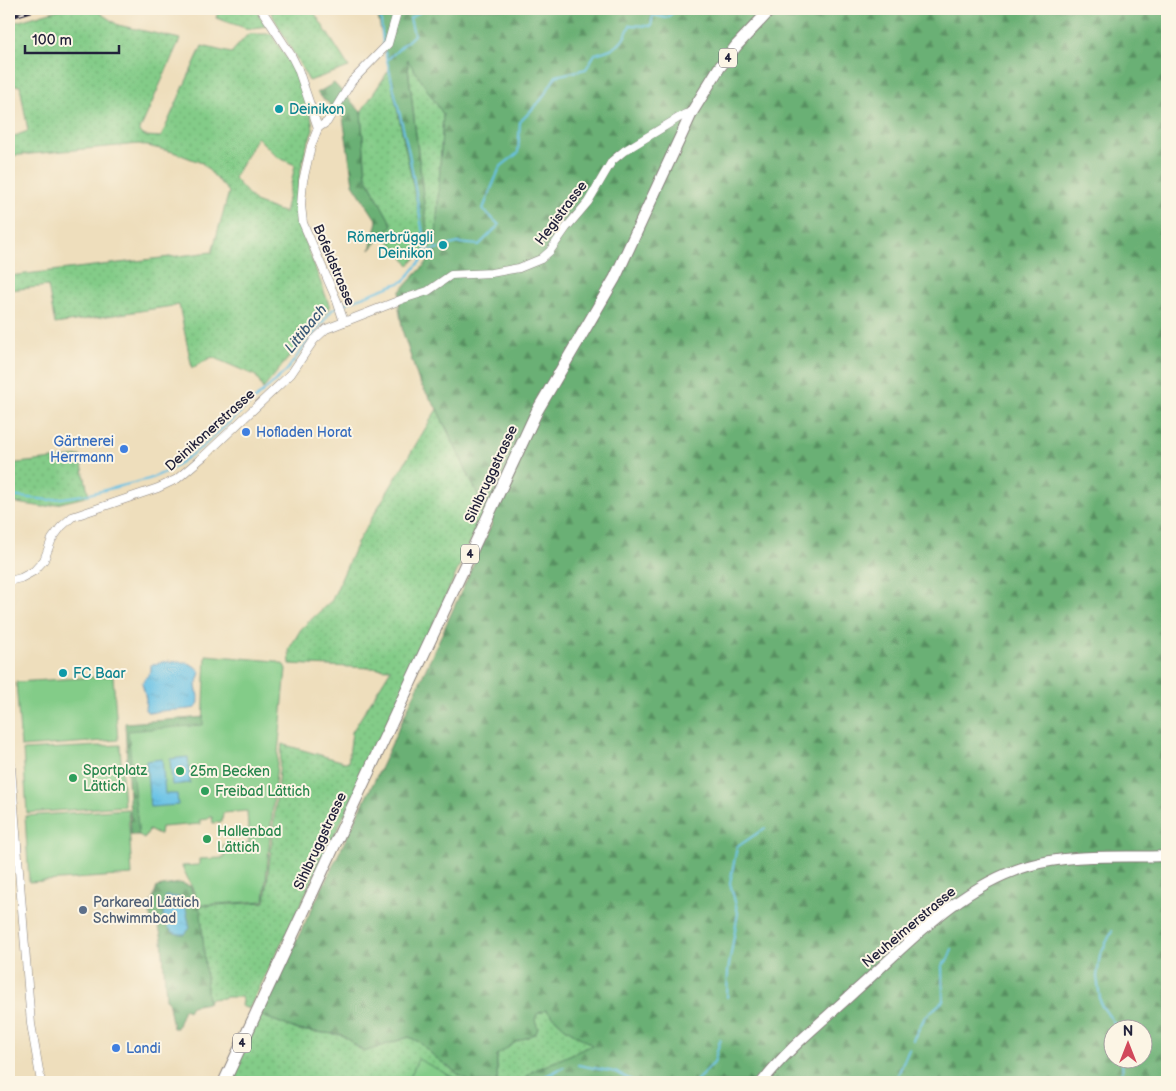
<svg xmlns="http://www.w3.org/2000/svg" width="1176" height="1091" viewBox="0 0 1176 1091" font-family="'Balsamiq Sans',sans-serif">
  <defs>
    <pattern id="grass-dots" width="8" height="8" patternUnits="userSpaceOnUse" patternTransform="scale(1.25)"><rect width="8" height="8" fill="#83cc88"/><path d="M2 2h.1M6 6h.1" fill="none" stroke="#71af76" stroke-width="1.8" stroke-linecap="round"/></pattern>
    <pattern id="forest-firs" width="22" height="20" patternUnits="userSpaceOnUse" patternTransform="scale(1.25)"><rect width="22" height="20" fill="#6ab074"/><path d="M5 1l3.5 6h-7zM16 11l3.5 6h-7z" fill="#578f60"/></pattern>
    <pattern id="water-ripples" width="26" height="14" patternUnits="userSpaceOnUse" patternTransform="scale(1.25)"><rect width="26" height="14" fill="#69c2e6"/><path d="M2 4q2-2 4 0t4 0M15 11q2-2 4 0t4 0" fill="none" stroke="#5ba6c6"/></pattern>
  </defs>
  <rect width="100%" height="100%" fill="#fcf5e5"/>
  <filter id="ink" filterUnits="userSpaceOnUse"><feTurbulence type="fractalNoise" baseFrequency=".02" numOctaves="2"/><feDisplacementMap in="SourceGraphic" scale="10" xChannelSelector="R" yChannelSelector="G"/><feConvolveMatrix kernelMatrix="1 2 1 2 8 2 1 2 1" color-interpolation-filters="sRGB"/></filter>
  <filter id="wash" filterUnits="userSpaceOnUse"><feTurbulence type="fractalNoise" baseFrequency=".0096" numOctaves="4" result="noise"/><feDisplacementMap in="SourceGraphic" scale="20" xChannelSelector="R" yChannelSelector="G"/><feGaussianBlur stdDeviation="1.12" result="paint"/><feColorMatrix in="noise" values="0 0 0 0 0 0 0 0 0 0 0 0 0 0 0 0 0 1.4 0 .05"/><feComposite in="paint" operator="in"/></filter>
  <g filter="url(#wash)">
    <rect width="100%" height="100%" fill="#eedebc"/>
    <g fill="url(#grass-dots)" stroke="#527762" fill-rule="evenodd">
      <path d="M61,9h33l24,16 62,14 -41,93 6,4 16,1 41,-91 29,7 17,-19h23l32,49 8,31 2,16 -7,18 -6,25 -2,21v29l32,84 -67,82 -7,-13 -44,-19 -20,11 -13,-63 -124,19 -7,-38 -39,4v-14l203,-24 17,-60 -27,-29 -29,-11 -34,-8 -130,12v-18l19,-7 -8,-45 -11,-2v-60zM257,137l20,20 18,8 -10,48 -30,-11 -21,-24z"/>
      <polygon points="219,9 256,9 266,26 248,29 216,18"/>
      <polygon points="269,9 312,9 349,67 309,81"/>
      <polygon points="407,57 443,114 435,254 429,246"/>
      <polygon points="389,70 426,247 409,265 384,235 392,225 366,177 361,112"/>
      <polygon points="437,409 485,510 367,769 249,1009 241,1006 242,1000 241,997 225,997 224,998 210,999 208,1003 199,906 265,902 282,744 348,763 352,732 391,669 290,664 289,649 301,629 332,600 358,541"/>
      <polygon points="80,456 89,496 44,507 9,502 9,464"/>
      <path d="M546,1010l19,18 28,17 -62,27 -8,10h-26c1,-9 -1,-18 0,-27l19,-13 20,-9 2,-5 -3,-8 2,-6z"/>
      <polygon points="260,1015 298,1030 342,1035 364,1052 409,1037 419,1042 435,1057 469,1082 229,1082"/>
    </g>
    <g fill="url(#forest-firs)" stroke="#466958" fill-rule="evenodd">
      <path d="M375,9h792v1073h-586l-23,-6 -16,6h-19l8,-10 61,-27 -27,-17 -19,-18 -9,4 -2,6 3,8 -2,5 -20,9 -19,13c-1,9 1,18 0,27h-28l-34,-25 -16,-15 -10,-5 -45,15 -22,-17 -44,-5 -38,-15 122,-250 110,-241 -55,-115 -18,-27 -16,-49 -4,-25 1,-17 35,-37 8,-140 -36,-55 22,187 -3,1 -49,-235zM1114,1028h30v30h-30z"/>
      <polygon points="334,83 361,112 366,177 392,225 370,250 377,221 353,184 343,117 317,93"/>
      <polygon points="248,714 139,835 131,835 125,723"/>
      <polygon points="180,883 190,886 201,912 208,1003 191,1006 188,1011 184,1009 177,1028 173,1028 168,1000 166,999 162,939 158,924 152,925 149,909 157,887"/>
    </g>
    <g fill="#83cc88" stroke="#527762">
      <polygon points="206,655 276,661 284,665 286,669 264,901 200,905 182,866 199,865 199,859 224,858 223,845 249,843 247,811 223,813 222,822 213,823 212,817 208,817 208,819 199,820 201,824 161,827 160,834 157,834 149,830 144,839 139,836 128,731 203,725"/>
      <polygon points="113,676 118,740 21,747 16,682"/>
      <polygon points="120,745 124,806 27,813 23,750"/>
      <polygon points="128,809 132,875 29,882 25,816"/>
      <polygon points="418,1059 462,1082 408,1082"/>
    </g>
    <g fill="url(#water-ripples)" stroke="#467290">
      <path d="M162,662c14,0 29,-3 38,10l-4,14 3,16 -3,6c-16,3 -30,1 -46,5l-5,-3 1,-11 -4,-16 9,-12v-6z"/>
      <polygon points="188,757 190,783 172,785 170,759"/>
      <polygon points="162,759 165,794 177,794 178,805 150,807 146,761"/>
      <path d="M166,896l12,1 6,4 6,27 -5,6c-13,1 -14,-4 -22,-13l1,-19z"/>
    </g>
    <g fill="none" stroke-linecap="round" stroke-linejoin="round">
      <g stroke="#69c2e6" stroke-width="2">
        <polyline points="375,9 381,20 383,45"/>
        <polyline points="387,60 414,35 410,18 425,9"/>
        <path d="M450,245l8,-2 21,2 20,-20 -16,-16 17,-42 18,-14 2,-31 21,-22 15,-24 30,-7 9,-15c21,-6 27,-7 35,-29l21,1 2,-11 13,3 12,-9"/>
        <polyline points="425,252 439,248"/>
        <polyline points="341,305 404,281 424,257 425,245 409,153 385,52"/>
        <polyline points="9,496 49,500 89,494 149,479 170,470 202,447 286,371 332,310 337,307"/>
        <polyline points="1112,931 1100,955 1097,977 1101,1005 1118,1028"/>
        <polyline points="727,997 728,971 738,913 730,883 737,847 765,828"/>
        <polyline points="913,1040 925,1017 943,1001 942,966 948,959 952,949"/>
        <polyline points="1122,1058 1123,1082"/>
        <polyline points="578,1065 615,1072 635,1082"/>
        <polyline points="534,1082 564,1067"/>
        <polyline points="695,1082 714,1063 720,1040"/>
        <polyline points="895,1082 909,1049"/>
      </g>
    </g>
  </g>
  <g filter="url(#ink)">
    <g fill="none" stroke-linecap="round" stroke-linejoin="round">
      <g stroke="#88807c" stroke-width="9">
        <g id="street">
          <polyline points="261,9 291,55 298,69 318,128"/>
          <polyline points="344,322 337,301 303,223 301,205 303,181 311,146 318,128 327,122 352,81 388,44 398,9"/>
          <polyline points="9,581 21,578 34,571 44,560 52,539 61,527 72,517 158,488 177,479 204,456 291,374 314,340 326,329 403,299 428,291 451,275 491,273 519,268 541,259 550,251 566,228 588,202 612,161 624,151 685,114 692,112"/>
          <polyline points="9,742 31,1024 41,1082"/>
        </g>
      </g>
      <g stroke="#88807c" stroke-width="12">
        <path id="secondary" d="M762,1082c26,-34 61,-61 92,-90 52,-46 105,-106 174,-126 46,-13 92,-8 139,-10"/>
      </g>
      <g stroke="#88807c" stroke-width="13">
        <polyline id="primary" points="224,1082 537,411 615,278 692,112 719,68 737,45 771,9"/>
      </g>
      <use href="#street" stroke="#fff" stroke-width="8"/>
      <use href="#secondary" stroke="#fff" stroke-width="10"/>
      <use href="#primary" stroke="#fff" stroke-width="11"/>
      <g stroke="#22223b" stroke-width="4">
        <polyline id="rail" points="9,17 36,9"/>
      </g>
      <use href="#rail" stroke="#fcf5e5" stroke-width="2" stroke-dasharray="5.5" stroke-linecap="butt"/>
    </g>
  </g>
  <g fill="#0f9aa8" stroke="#fcf5e5" stroke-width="2">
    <circle cx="279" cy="109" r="5"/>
    <circle cx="443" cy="245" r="5"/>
    <circle cx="63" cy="673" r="5"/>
  </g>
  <g fill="#3f7fe0" stroke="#fcf5e5" stroke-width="2">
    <circle cx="246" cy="432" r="5"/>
    <circle cx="124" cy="449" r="5"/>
    <circle cx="116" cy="1048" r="5"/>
  </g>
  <g fill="#2e9e5b" stroke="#fcf5e5" stroke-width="2">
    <circle cx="180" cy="771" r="5"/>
    <circle cx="73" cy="778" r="5"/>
    <circle cx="205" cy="791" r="5"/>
    <circle cx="207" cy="839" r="5"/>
  </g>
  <circle fill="#5c6f8a" stroke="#fcf5e5" stroke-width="2" cx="83" cy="910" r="5"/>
  <g text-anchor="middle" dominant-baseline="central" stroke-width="4" stroke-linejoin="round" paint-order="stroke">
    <g fill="#fcf5e5" stroke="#63616e" stroke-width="1">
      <rect x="719" y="48.5" width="18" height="19" rx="4"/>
      <rect x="461" y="544.5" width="18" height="19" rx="4"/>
      <rect x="233" y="1033.5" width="18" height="19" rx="4"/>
    </g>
    <g font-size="12" font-weight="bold" fill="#22223b">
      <text x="728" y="58">4</text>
      <text x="470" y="554">4</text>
      <text x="242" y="1043">4</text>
    </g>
    <g font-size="14" fill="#0d838f" stroke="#fcf5e5" text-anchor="start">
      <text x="289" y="109">Deinikon</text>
      <text x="433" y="237" text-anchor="end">Römerbrüggli<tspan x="433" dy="16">Deinikon</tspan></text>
      <text x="73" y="673">FC Baar</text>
    </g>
    <g font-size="14" fill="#22223b" stroke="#fcf5e5">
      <text transform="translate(561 213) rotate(-53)">Hegistrasse</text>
      <text transform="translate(334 265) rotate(67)">Bofeldstrasse</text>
      <text transform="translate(210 430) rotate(-42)">Deinikonerstrasse</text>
      <text transform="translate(491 474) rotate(-65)">Sihlbruggstrasse</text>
      <text transform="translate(320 841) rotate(-65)">Sihlbruggstrasse</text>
      <text transform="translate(909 927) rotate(-40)">Neuheimerstrasse</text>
    </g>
    <g font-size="14" fill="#366cbe" stroke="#fcf5e5" text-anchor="start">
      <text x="256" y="432">Hofladen Horat</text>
      <text x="114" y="441" text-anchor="end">Gärtnerei<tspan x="114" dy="16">Herrmann</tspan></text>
      <text x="126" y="1048">Landi</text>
    </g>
    <g font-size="14" fill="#27864d" stroke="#fcf5e5" text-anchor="start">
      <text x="83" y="770">Sportplatz<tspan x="83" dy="16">Lättich</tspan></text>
      <text x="190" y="771">25m Becken</text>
      <text x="215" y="791">Freibad Lättich</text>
      <text x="217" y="831">Hallenbad<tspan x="217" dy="16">Lättich</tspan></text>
    </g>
    <g font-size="14" fill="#4e5e75" stroke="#fcf5e5" text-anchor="start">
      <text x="93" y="902">Parkareal Lättich<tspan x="93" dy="16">Schwimmbad</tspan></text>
    </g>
    <g font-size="15" font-style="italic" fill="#3b5a77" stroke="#fcf5e5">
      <text transform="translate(306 329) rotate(-51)">Littibach</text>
    </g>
  </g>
  <rect width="1176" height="1091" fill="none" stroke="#fcf5e5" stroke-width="30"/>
  <g transform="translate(1128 1044)"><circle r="24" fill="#fcf5e5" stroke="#a5a1a1"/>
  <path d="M0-4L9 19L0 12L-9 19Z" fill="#d1495b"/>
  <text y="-8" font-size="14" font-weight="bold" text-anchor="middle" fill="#22223b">N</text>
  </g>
  <path d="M25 45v8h94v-8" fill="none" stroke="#22223b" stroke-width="2.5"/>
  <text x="32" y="45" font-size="15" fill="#22223b" stroke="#fcf5e5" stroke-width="4" paint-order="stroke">100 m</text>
</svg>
